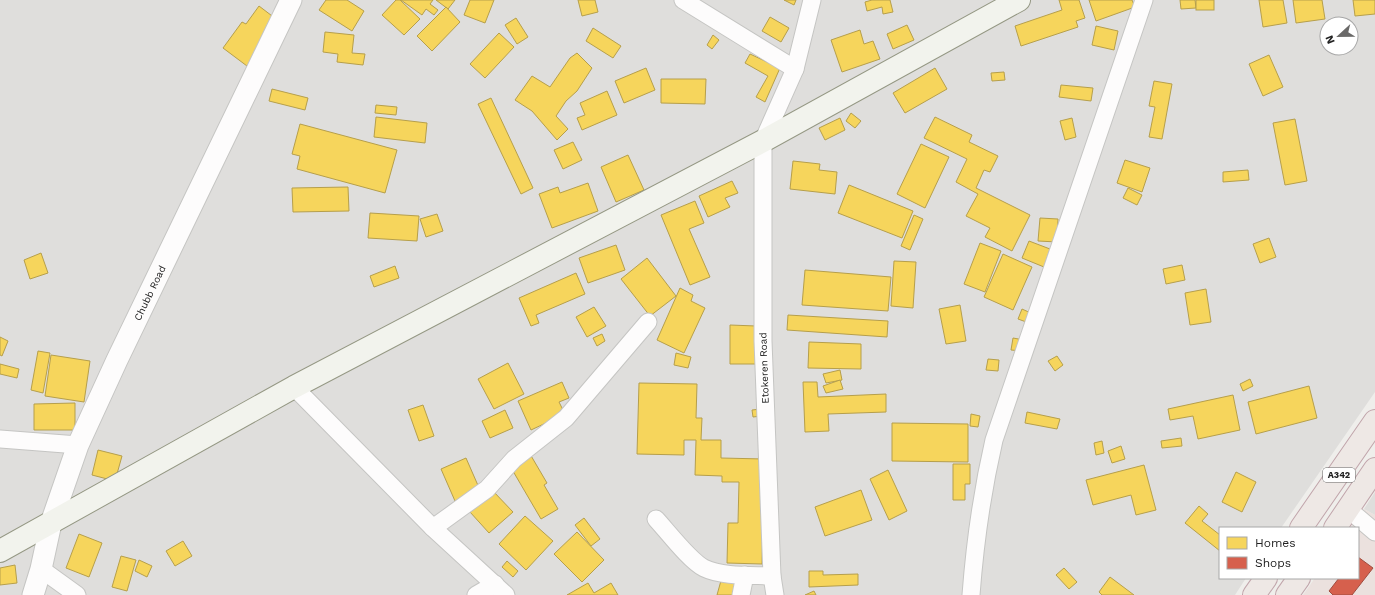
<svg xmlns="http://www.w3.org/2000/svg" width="1375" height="595" viewBox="0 0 1375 595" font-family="'Work Sans',sans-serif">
  <rect width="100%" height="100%" fill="#efeeeb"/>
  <g fill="#dfdedc" fill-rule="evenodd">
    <path d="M0,0h1375v392l-94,136h-61v50h26l-11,17h-1235zM1327,24h24v24h-24z"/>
    <polygon points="1375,492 1375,515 1364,509"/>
  </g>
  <polygon fill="#ebe1de" points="1364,509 1375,515 1375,595 1303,595 1315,578 1358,578 1358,528 1350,528"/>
  <g fill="#f6d55c" stroke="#b69f4b">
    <polygon points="326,0 347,0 364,11 352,31 319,10"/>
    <polygon points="396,0 400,0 420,19 404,35 382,15"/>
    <polygon points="401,0 433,0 430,4 438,10 434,15 426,9 422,15"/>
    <polygon points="436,0 455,0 448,9"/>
    <polygon points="470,0 494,0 485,23 464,15"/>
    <polygon points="578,0 595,0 598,12 582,16"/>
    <polygon points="784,0 796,0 794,5"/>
    <polygon points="872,0 890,0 893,12 883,14 882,7 867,11 865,2"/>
    <polygon points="1059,0 1079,0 1085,18 1076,21 1078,27 1021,46 1015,26 1062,10"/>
    <polygon points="1089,0 1132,0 1135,7 1096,21"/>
    <polygon points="1180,0 1195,0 1196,8 1181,9"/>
    <rect x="1196" y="0" width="18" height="10"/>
    <polygon points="1259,0 1283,0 1287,23 1263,27"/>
    <polygon points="1293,0 1322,0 1325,19 1296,23"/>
    <polygon points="1353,0 1375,0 1375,14 1355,16"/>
    <polygon points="259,6 280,22 247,66 223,48 242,22 246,24"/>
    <polygon points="446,7 460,22 432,51 417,36"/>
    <polygon points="770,17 789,28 781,42 762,31"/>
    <polygon points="516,18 528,37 517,44 505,25"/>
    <polygon points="907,25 914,40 893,49 887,34"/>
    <polygon points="1096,26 1118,31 1114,50 1092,45"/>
    <polygon points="593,28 621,46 613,58 586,41"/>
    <polygon points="860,30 864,44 873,41 880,59 842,72 831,40"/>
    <polygon points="325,32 354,35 352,53 365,54 363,65 337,62 338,54 323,52"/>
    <polygon points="499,33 514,47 485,78 470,64"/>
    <polygon points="713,35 719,40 712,49 707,45"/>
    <polygon points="577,53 592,68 577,91 566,101 556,116 568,129 557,140 532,111 515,100 532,76 550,87 570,58"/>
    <polygon points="750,54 780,68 765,102 756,97 768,76 745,63"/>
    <polygon points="1269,55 1283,87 1263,96 1249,64"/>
    <polygon points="646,68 655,90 624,103 615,81"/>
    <polygon points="935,68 947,89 905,113 893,93"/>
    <polygon points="1004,72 1005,80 992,81 991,73"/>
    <polygon points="661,79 706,79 705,104 661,103"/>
    <polygon points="1154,81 1172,84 1162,139 1149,137 1155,107 1149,106"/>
    <polygon points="1061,85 1093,88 1091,101 1059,97"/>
    <polygon points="272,89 308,98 305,110 269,101"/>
    <polygon points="607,91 617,115 582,130 577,118 585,115 580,103"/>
    <polygon points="491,98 533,188 521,194 478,104"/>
    <polygon points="376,105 397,107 396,115 375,113"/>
    <polygon points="851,113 861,121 855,128 846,121"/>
    <polygon points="376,117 427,123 425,143 374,137"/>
    <polygon points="935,117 972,135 969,142 998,156 990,172 984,170 976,188 1030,215 1012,251 985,237 990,228 966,216 978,194 956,182 967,159 924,138"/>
    <polygon points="840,118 845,130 825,140 819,128"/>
    <polygon points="1072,118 1076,137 1065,140 1060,121"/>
    <polygon points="1295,119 1307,181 1285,185 1273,123"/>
    <polygon points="300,124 397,150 385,193 297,169 300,156 292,154"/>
    <polygon points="573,142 582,160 563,169 554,150"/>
    <polygon points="921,144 949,157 925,208 897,194"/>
    <polygon points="628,155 644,190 616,202 601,167"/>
    <polygon points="1125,160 1150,168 1142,192 1117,183"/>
    <polygon points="793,161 820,164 819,170 837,172 835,194 790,189"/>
    <polygon points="1248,170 1249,180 1223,182 1223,172"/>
    <polygon points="732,181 738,193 725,198 730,207 708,217 699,196"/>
    <polygon points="588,183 598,211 552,228 539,194 558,187 560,193"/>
    <polygon points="849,185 913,211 902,238 838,213"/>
    <polygon points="348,187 349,211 293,212 292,188"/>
    <polygon points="1128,188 1142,195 1137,205 1123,198"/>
    <polygon points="695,201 704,223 689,229 710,277 690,285 661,215"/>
    <polygon points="370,213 419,216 417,241 368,238"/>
    <polygon points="437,214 443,231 426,237 420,219"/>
    <polygon points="914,215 923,219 910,250 901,246"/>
    <polygon points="1040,218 1058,219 1057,242 1038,241"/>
    <polygon points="1269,238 1276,257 1260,263 1253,244"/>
    <polygon points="1029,241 1050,249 1044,267 1022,258"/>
    <polygon points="980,243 1001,251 985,292 964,284"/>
    <polygon points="616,245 625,270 588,283 579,258"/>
    <polygon points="41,253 48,273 30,279 24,260"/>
    <polygon points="1003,254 1032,267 1013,310 984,297"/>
    <polygon points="647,258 676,296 650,316 621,279"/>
    <polygon points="894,261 916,262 913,308 891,306"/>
    <polygon points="1182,265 1185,280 1166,284 1163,269"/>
    <polygon points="395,266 399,278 374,287 370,276"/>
    <polygon points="805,270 891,277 888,311 802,305"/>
    <polygon points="576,273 585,294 536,315 539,323 531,326 519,298"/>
    <polygon points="680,288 693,295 691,301 705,308 684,353 657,340"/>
    <polygon points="1206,289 1211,322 1190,325 1185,293"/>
    <polygon points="960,305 966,341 946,344 939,309"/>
    <polygon points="594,307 606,326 587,337 576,317"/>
    <polygon points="1022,309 1033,314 1029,323 1018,319"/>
    <polygon points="788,315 888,321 887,337 787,330"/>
    <polygon points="730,325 756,326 756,364 730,364"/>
    <polygon points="602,334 605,341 597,346 593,338"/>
    <polygon points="0,337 8,341 2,356 0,355"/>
    <polygon points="1013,338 1024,340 1022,351 1011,350"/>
    <polygon points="809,342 861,344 861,369 808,368"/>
    <polygon points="38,351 50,353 43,393 31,390"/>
    <polygon points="676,353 691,357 688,368 674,365"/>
    <polygon points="51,355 90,361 84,402 45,396"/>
    <polygon points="1057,356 1063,365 1055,371 1048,361"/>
    <polygon points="988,359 999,360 998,371 986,370"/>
    <polygon points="508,363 524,394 494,409 478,379"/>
    <polygon points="0,364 19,369 17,378 0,374"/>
    <polygon points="840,370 842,380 826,383 823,374"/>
    <polygon points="1250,379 1253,386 1243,391 1240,384"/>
    <polygon points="840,380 843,389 826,393 823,386"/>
    <polygon points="562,382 569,398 559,402 565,414 531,430 518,401"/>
    <polygon points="803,382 817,382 818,397 886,394 886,412 828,414 829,431 805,432"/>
    <polygon points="639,383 697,384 696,418 702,418 701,440 721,440 721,458 764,459 762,564 727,563 728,523 738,523 739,482 722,482 722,476 695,475 696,440 684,440 684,455 637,454"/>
    <polygon points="1309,386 1317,418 1256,434 1248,402"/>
    <polygon points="1233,395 1240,430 1198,439 1193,416 1170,420 1168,409"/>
    <polygon points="75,403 75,430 34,430 34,404"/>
    <polygon points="423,405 434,436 419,441 408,410"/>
    <polygon points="761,409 762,416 753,417 752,410"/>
    <polygon points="505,410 513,428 490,438 482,421"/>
    <polygon points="1027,412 1060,419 1057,429 1025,423"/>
    <polygon points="971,414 980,416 978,427 970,426"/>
    <polygon points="892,423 968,424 968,462 892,461"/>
    <polygon points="1181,438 1182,446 1162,448 1161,441"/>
    <polygon points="1102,441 1104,453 1096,455 1094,443"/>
    <polygon points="1121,446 1125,459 1112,463 1108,451"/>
    <polygon points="98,450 122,456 115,481 92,475"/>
    <polygon points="530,454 547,483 544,485 558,509 541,519 510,466"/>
    <polygon points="466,458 480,490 455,501 441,469"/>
    <polygon points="953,464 970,464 970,484 965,484 965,500 953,500"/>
    <polygon points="1144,465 1156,510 1136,515 1131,495 1093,505 1086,480"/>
    <polygon points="888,470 907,511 889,520 870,479"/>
    <polygon points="1236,472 1256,482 1242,512 1222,502"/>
    <polygon points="861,490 872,520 825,536 815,507"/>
    <polygon points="493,491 513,512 489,533 470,512"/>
    <polygon points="1199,506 1208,514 1202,521 1220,535 1220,551 1185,523"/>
    <polygon points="525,516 553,541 526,570 499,544"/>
    <polygon points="584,518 600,539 591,546 575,525"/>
    <polygon points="577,532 604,560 582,582 554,554"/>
    <polygon points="79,534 102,543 89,577 66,568"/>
    <polygon points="183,541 192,556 175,566 166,551"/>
    <polygon points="121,556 136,560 127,591 112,587"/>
    <polygon points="139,560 152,566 147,577 135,571"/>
    <polygon points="507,561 518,571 513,577 502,567"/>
    <polygon points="15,565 17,583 0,585 0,568"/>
    <polygon points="1064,568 1077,582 1069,589 1056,575"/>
    <polygon points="809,571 823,571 823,575 858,574 858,585 809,587"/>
    <polygon points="722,577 741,582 737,595 717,595"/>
    <polygon points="1110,577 1134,595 1102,595 1099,592"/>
    <polygon points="588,583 594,593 611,583 618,595 567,595"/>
    <polygon points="814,591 816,595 805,595"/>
  </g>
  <polygon fill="#d6604d" stroke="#a04d40" points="1358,557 1373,568 1352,595 1333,595 1329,591 1339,578 1358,578"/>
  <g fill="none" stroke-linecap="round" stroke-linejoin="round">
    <g stroke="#c5c5c3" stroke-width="19">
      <g id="minor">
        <polyline points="683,0 795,69"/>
        <polyline points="294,387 433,528 506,595"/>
        <polyline points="0,439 78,445"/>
        <polyline points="1348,509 1375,532"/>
        <path d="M656,519c12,13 34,42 48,49 18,9 49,7 68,8"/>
        <polyline points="433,528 487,489 514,459 566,418 648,322"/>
        <polyline points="41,569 77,595"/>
        <polyline points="476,595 495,584"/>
        <polyline points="741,595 745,575"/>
        <polyline points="775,595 772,576 763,341 763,141 795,69 812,0"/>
        <path d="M971,595c4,-53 11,-103 23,-155l150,-440"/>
      </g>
    </g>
    <g stroke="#c5c5c3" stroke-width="23">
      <g id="tertiary">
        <path id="s1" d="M33,595l8,-26 10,-46 27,-78 39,-85 174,-360"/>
      </g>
    </g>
    <g stroke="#959884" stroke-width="24">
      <polyline id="secondary" points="0,551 294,387 763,141 1019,0"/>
    </g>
    <g stroke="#c1a5ab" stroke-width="24">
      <g id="trunk">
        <polyline points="1301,528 1375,421"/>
        <polyline points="1335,528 1375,469"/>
        <polyline points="1254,595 1266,578"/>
        <polyline points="1287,595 1299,578"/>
      </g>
    </g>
    <use href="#minor" stroke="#fdfcfc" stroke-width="17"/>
    <use href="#tertiary" stroke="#fdfcfc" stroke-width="21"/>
    <use href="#secondary" stroke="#f2f3ed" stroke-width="22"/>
    <use href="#trunk" stroke="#eee8e5" stroke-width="22"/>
  </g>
  <g text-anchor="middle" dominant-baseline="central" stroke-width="4" stroke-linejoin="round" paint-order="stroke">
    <rect fill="#fff" stroke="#646464" stroke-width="1" x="1323" y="468" width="32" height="14" rx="3"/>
    <g font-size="9" font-weight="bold" fill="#222">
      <text x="1339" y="475">A342</text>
    </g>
    <g font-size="10" fill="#222" stroke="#fff">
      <text stroke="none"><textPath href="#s1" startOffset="325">Chubb Road</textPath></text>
      <text transform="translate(764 368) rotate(-92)">Etokeren Road</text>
    </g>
  </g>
  <rect x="1219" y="527" width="140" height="52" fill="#ffffff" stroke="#a7a7a7"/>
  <rect x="1227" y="537" width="20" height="12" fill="#f6d55c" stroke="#a7a7a7"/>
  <text x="1255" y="547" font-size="12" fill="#222222">Homes</text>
  <rect x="1227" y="557" width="20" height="12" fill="#d6604d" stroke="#a7a7a7"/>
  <text x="1255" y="567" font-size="12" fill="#222222">Shops</text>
  <g transform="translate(1339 36) rotate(248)"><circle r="19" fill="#ffffff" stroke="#a7a7a7"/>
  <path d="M0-3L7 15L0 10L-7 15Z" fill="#6a6968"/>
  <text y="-6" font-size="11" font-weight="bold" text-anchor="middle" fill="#222222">N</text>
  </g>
</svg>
